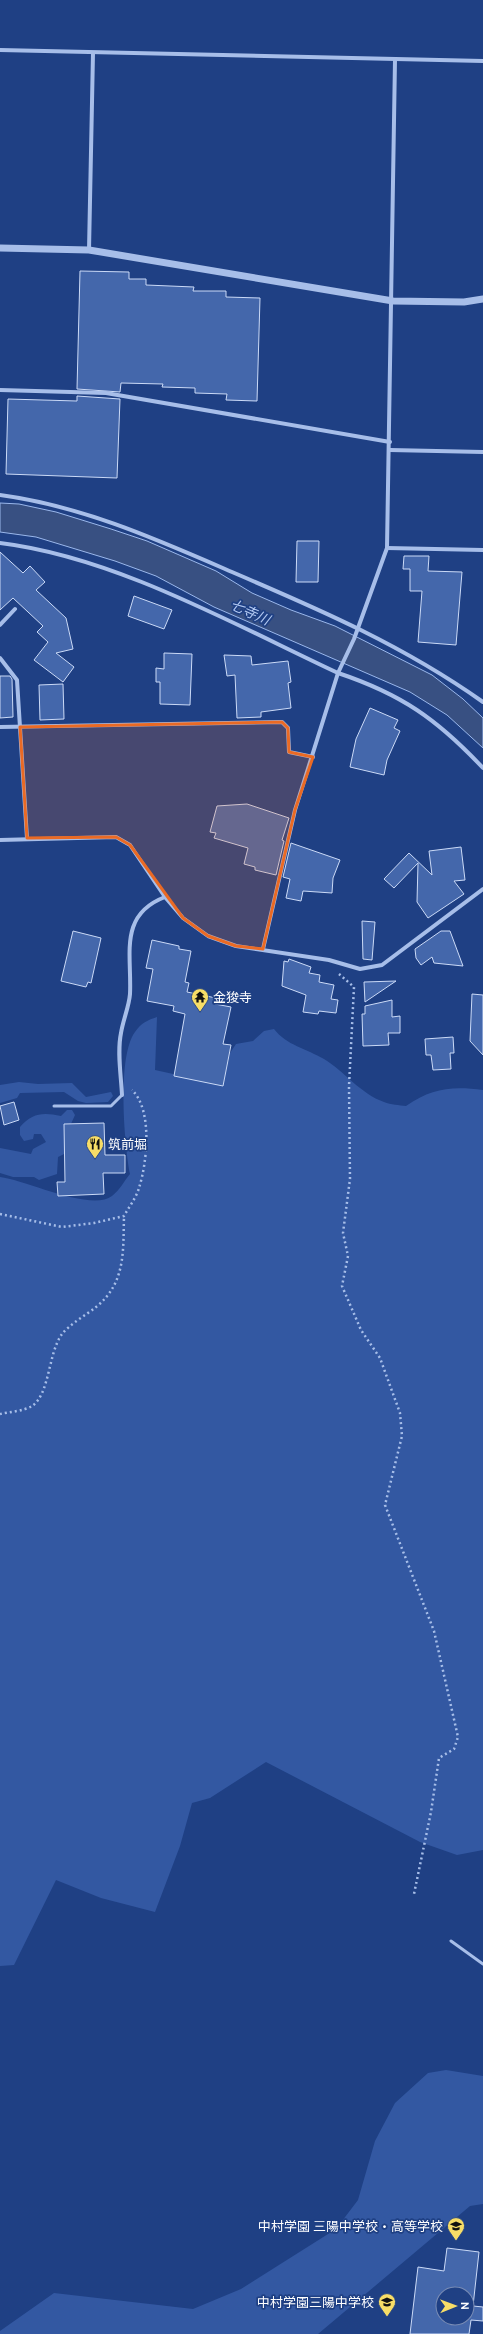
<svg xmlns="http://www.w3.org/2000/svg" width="483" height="2334" viewBox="0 0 483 2334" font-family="Cabin,'Noto Sans JP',sans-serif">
  <rect width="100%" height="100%" fill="#1f4084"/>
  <g fill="#3358a2">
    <path d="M157,1017l-2,53 68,15 7,-32 6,-9 17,-3 11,-10 10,-2c12,16 33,20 50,30 21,13 37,35 60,43 7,3 15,3 22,4 26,-18 46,-20 77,-16v760l-26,5 -37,-13 -154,-80 -56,36 -18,5 -12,43 -25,66 -54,-14 -45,-18 -42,85 -14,1v-789c26,3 91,35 112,19 8,-6 12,-15 18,-22 -6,-30 -13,-118 5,-142 6,-9 13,-12 22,-15z"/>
    <polygon points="19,1082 38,1084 72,1083 86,1097 111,1092 113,1096 108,1102 86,1103 78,1101 64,1092 20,1093 17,1098 0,1103 0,1085"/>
    <path d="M67,1110h5l3,5 -5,11 4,28h-10l-6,3 -1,17 -18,6 -5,-3h-21l-13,-4v-25l31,6 2,-5 13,-7 -5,-8h-7l-1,5 -9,2 -4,-6v-8c12,-14 23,-15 41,-11z"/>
    <polygon points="446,2070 483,2076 483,2204 470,2206 318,2334 0,2334 0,2331 54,2293 193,2309 241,2289 336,2229 358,2200 375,2141 395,2103 428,2073"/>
  </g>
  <polygon fill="#385082" stroke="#9ab7eb" points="0,503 19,504 56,512 111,529 147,541 216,571 252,593 291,610 335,626 432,675 463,699 483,718 483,748 447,715 410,692 214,607 156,576 115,561 36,537 0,532"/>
  <g fill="#4467ab" stroke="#cbdaf7" fill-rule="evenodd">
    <polygon points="80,271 129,272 129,279 146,279 146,285 194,287 193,291 226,291 226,297 260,298 257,401 226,400 227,394 195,393 195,388 162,387 163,384 121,383 120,392 77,389"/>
    <polygon points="77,396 120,399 117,478 6,474 8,399 77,401"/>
    <polygon points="297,541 319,541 318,582 296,582"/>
    <polygon points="0,552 23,573 30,566 45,582 36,590 66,618 73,649 56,653 74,667 63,682 34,660 48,642 37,632 43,626 13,598 0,610"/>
    <polygon points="404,556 429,556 428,571 462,572 456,645 418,642 422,591 410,591 410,569 403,569"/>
    <polygon points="134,596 172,610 164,629 128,616"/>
    <polygon points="164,653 192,654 190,705 160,704 160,682 156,682 156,668 164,669"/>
    <polygon points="224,655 251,656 252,665 288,661 291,682 288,683 291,708 261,712 261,717 237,718 235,675 227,676"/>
    <polygon points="0,676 10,676 12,679 13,717 0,718"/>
    <polygon points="63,684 64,719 40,720 39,685"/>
    <polygon points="370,708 398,720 394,728 400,731 387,760 384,775 350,767 356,739"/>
    <polygon points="247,804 289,818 282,840 284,841 276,875 255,870 255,867 244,864 248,848 214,838 216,833 210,832 217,806"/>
    <polygon points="291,843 340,860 333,878 332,893 303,891 301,901 286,898 290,879 283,877"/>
    <polygon points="461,847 465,880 454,881 464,894 428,918 417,902 418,863 394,888 384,879 409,853 432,875 429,851"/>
    <polygon points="362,921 375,922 372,960 363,959"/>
    <polygon points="73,931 101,938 91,983 88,982 86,987 61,981"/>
    <polygon points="441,931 450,931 463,966 434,963 432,957 421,965 416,958 415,949"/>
    <polygon points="152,940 179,946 179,949 191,951 185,982 189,983 187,992 216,998 215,1004 231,1007 223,1044 231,1045 223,1086 174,1076 185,1014 173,1011 174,1006 147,1001 153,969 146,968"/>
    <polygon points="289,959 311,967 309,973 320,975 319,982 334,985 331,999 338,1000 336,1013 319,1011 318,1014 303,1012 306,995 282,986 284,961 288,962"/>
    <polygon points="396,981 365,1002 364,982"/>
    <polygon points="472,994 483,995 483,1055 470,1041"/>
    <polygon points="392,1000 392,1017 400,1016 400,1033 388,1033 389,1045 363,1046 362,1014 365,1014 365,1006"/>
    <polygon points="453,1037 454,1053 450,1053 451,1069 433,1070 431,1055 426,1055 425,1039"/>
    <polygon points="14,1102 19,1120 4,1125 0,1106"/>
    <polygon points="104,1123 105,1155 125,1155 125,1173 103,1173 104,1194 58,1196 57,1182 65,1182 64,1124"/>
    <path d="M447,2248l32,4 -6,54 10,1v14l-12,-1 -2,14h-59l8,-67 26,4zM443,2294h24v24h-24z"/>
  </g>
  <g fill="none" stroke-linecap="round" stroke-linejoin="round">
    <g stroke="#a7bee9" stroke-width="2.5" stroke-dasharray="2 3" stroke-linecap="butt">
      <polyline points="339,974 354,987 349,1086 350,1179 343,1233 348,1256 342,1286 361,1330 380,1358 400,1413 402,1436 385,1505 434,1631 458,1737 454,1749 439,1758 431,1812 414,1894"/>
      <path d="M0,1214l62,13 32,-4 30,-7c5,-9 12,-18 15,-28 8,-25 14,-78 -7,-98"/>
      <path d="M0,1414c9,-2 24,-3 32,-8 18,-12 16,-53 30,-72 8,-10 24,-19 34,-27 30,-24 27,-56 28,-91"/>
    </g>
    <g stroke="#a7bee9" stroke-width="3">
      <polyline points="54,1106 111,1106 122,1095"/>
      <polyline points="451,1941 483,1964"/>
    </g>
    <g stroke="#a7bee9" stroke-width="4">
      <polyline points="0,50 483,61"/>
      <polyline points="89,250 93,53"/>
      <polyline points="0,390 106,393 390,442"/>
      <polyline points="390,450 483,452"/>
      <path d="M0,495c82,11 156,44 232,77 89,38 172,74 251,130"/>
      <path d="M0,543c115,14 233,81 338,130 63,21 99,46 145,95"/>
      <polyline points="387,548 483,550"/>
      <polyline points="0,625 15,609"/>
      <polyline points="0,658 17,680 27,838"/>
      <polyline points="0,727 282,722 288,728 289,752 313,757"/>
      <polyline points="0,840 116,837 130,845 165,897 183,918 208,936 236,946 329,960 360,969 382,965 483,889"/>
      <polyline points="263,949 295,810 338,673 354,639 387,548 395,60"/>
      <path d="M122,1095c-1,-20 -5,-43 -1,-62 2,-13 8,-26 9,-39 2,-39 -12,-79 35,-97"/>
    </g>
    <polyline stroke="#a7bee9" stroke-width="7" points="0,248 89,250 393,301 464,302 483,299"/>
  </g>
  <path fill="#ea6a24" fill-opacity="0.2" stroke="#ea6a24" stroke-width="3" stroke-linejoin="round" d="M282,722l6,6 1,24 24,5 -18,53 -32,139 -27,-3 -28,-10 -25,-18 -53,-73 -14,-8 -89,1 -7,-111z"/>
  <defs>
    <g id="temple-pin" transform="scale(0.9)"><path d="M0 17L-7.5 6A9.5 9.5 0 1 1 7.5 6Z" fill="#f7dd67" stroke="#1f4084"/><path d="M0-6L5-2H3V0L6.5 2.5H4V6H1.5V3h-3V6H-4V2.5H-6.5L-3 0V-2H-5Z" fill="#111"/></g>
    <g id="restaurant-pin" transform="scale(0.9)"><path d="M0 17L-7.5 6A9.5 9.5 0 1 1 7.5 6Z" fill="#f7dd67" stroke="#1f4084"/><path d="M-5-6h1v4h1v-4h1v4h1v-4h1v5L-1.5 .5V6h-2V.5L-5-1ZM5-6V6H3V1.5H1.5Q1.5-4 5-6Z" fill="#111"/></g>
    <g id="school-pin" transform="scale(0.9)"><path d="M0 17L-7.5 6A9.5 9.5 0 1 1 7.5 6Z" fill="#f7dd67" stroke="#1f4084"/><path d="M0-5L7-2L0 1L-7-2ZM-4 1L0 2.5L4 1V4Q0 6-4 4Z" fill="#111"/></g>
  </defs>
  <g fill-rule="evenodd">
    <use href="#temple-pin" x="200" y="997"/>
    <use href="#restaurant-pin" x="95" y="1144"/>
    <use href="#school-pin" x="456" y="2226"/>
    <use href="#school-pin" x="387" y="2302"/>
  </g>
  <g text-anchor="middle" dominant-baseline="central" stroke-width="3.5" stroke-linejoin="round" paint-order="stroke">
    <g font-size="13" fill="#fff" stroke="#1f4084" text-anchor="start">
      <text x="213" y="997">金狻寺</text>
      <text x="108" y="1144">筑前堀</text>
      <text x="443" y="2226" text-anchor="end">中村学園 三陽中学校・高等学校</text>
      <text x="374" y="2302" text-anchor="end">中村学園三陽中学校</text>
    </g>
    <g font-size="14" font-style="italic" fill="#b2c8f1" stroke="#1f4084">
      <text transform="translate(250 612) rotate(24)">七寺川</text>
    </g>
  </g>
  <g transform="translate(455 2306) rotate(89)"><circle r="19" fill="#1f4084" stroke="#798cb5"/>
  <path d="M0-3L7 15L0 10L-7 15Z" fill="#f7dd67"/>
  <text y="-6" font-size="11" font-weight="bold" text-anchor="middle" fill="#ffffff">N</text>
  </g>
</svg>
